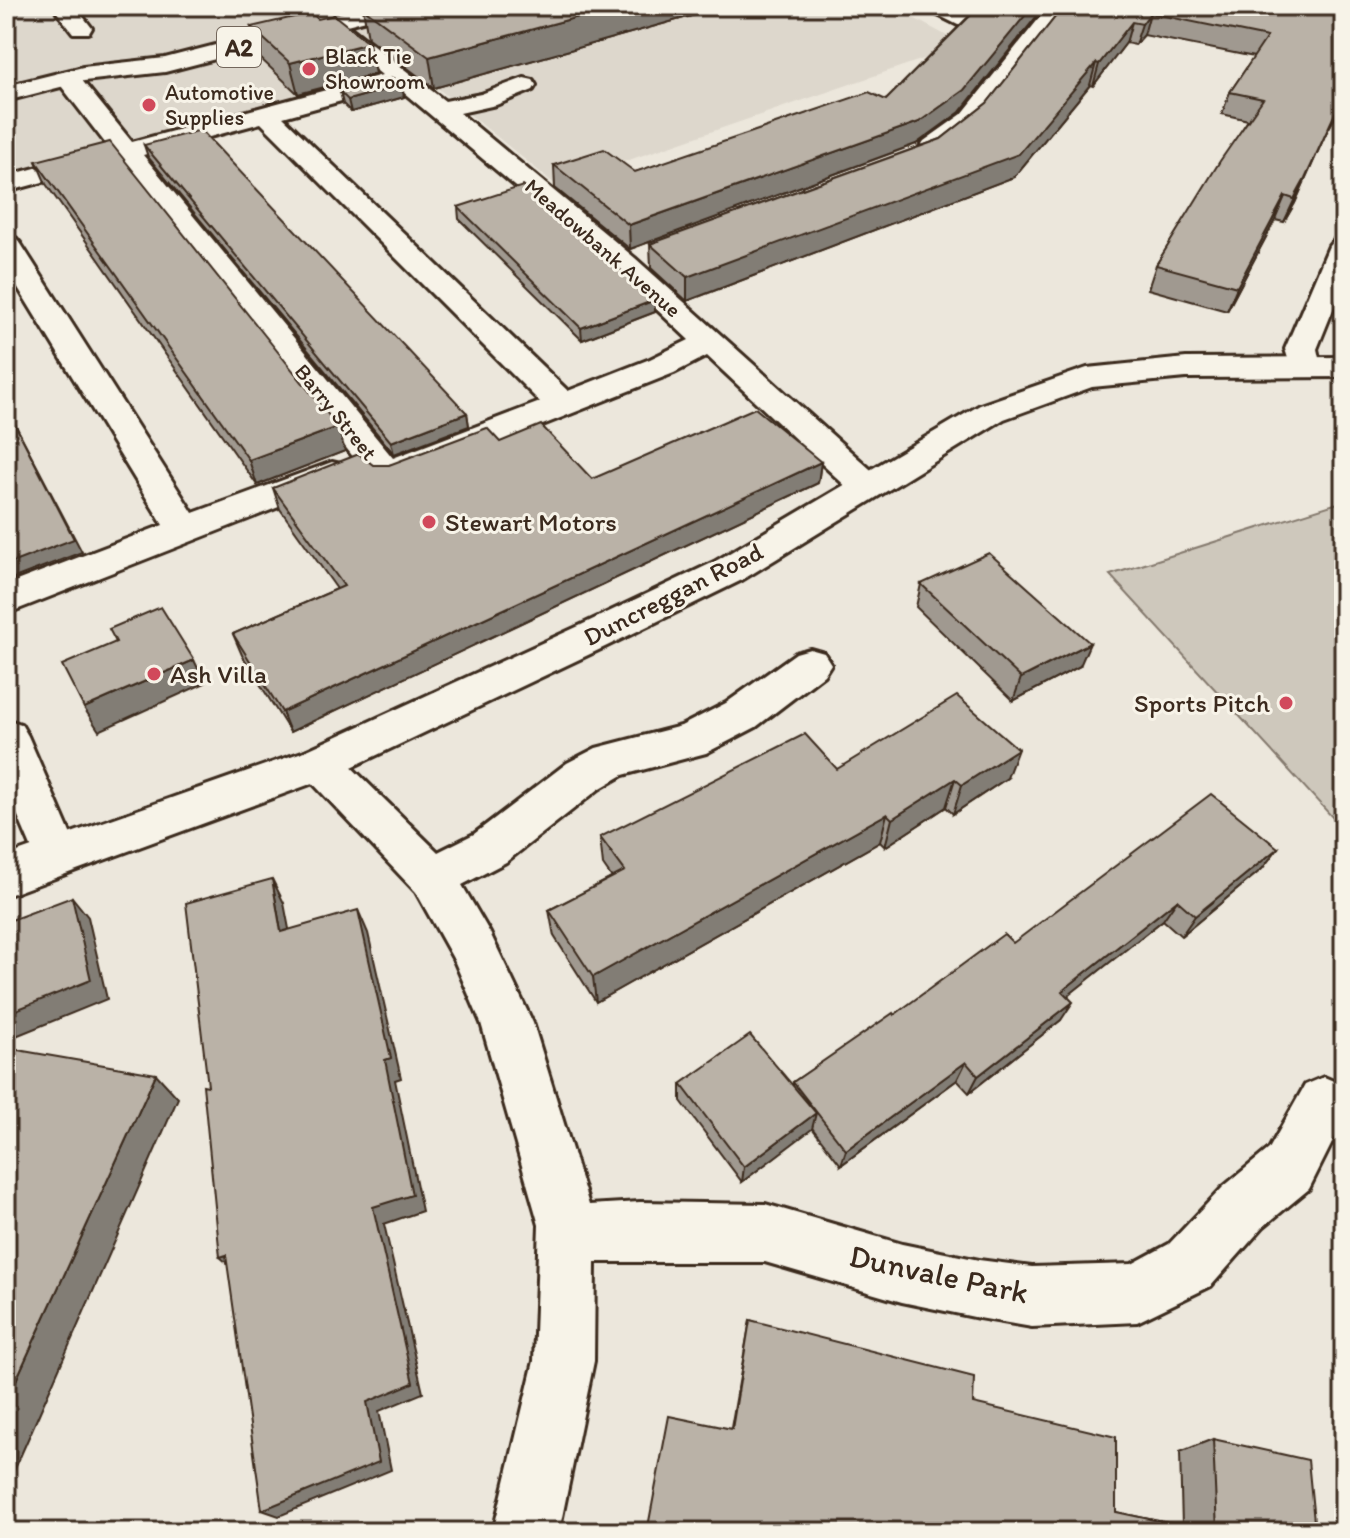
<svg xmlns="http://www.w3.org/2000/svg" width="1350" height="1538" viewBox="0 0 1350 1538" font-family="Itim,sans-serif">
  <rect width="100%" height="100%" fill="#ece7dc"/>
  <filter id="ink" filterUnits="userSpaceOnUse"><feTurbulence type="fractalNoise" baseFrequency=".0125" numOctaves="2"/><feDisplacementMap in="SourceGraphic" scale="16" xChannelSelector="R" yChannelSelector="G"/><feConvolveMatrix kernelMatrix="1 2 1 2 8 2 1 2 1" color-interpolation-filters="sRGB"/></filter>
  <g filter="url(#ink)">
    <polygon fill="#ddd7cc" points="6,6 891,6 964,45 556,185 414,69 6,180"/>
    <polygon fill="#cec8bc" stroke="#84796d" stroke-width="2" points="1344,501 1344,830 1110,575"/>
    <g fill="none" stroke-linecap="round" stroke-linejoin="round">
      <g stroke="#3b2a1e" stroke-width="6">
        <g id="minor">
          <polygon points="52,6 75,6 92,28 89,33 73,33"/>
          <path d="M298,6h25l122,95 36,-7 43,-16 9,2 3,5 -3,5 -37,15 -36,8 175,145 244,219 5,8 -5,8 -13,4 -13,-4 -146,-137 -33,17 -275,109 -13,4 -13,-4 -253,-321 -114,31v-16l103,-28 -54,-70 3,-5h18l56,69 250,-67zM396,86l219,184 74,70 -39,19 -82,32 -285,-274zM261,123l279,279 -147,56 -250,-303z"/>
          <polygon points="927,6 955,6 983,23 980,28 964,28 930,11"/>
          <polygon points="1049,6 1072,6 980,124 942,153 924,153 920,147 924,141 962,114"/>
          <polygon points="6,235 16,238 21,244 193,513 332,462 345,465 350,473 345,481 6,614 6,585 163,525 6,268"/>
          <polygon points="1344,237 1344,282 1317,349 1321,367 1317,374 1305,377 1293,374 1285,349 1329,246 1334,240"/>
          <polygon points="810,649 824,653 831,664 824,675 756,727 706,753 623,775 599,789 506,862 462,885 490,933 533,1023 589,1205 640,1202 765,1204 902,1244 979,1260 1032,1267 1132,1264 1169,1244 1223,1187 1269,1149 1305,1085 1324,1077 1343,1085 1344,1119 1309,1189 1263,1227 1211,1286 1137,1322 1032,1327 979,1318 902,1302 765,1262 595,1262 594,1361 559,1532 493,1532 534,1361 539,1225 481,1023 454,960 416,892 305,775 298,763 305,751 320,746 335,751 438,852 474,834 567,763 596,748 681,726 726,703 796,653"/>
          <polygon points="6,719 21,724 28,736 80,856 73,870 57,876 41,870 6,788"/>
        </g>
      </g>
      <g stroke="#3b2a1e" stroke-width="6">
        <polygon id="major" points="1344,357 1344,377 1186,378 1092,387 1004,419 742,580 607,646 335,775 6,896 6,856 305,751 579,626 714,562 980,405 1087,368 1186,358"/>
      </g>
      <g stroke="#3b2a1e" stroke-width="6">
        <polygon id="highway" points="367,6 404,6 401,11 165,72 84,81 6,101 6,86 83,67 165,58"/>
      </g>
      <use href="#minor" fill="#f7f3e8" fill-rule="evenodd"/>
      <use href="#major" fill="#f7f3e8" fill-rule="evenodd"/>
      <use href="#highway" fill="#f7f3e8" fill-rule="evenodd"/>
    </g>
    <g fill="#a09990" stroke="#3b2a1e" stroke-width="2">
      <polygon points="369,6 727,6 434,88 368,38 363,8"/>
      <polygon points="967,6 1045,6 960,112 916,144 630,249 555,188 554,165 635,172 886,100 975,10"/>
      <polygon points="1064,6 1344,6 1344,102 1326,133 1295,203 1284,222 1275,220 1227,311 1148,289 1156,265 1248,120 1222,114 1230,92 1254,57 1144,35 1135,45 1126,43 1093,86 1090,85 1014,177 687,301 651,268 650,244 941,139 987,103"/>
      <polygon points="251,27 375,74 298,94 259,57"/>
      <polygon points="340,92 404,97 351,112 343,104"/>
      <polygon points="144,145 467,413 469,426 394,454 148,157"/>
      <polygon points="36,161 345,451 257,485 46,184"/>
      <polygon points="458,207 655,312 582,340 459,219"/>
      <polygon points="500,442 592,479 821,462 818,483 290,732 242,655 233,634 337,589 280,509 273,488 373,465 389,465"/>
      <polygon points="921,584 1080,666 1013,701 916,607"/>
      <polygon points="837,769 1007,778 953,814 946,807 885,847 880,842 596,1002 554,936 549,910 612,878 603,865 600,837"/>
      <polygon points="1278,848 1262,869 1181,936 1163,920 1067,996 1061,1020 969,1093 957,1080 841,1165 812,1128 742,1182 681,1101 681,1084 793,1085 793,1082 894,1015 1013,943"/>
      <polygon points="750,1320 973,1403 1116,1512 1182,1526 1180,1452 1213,1439 1315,1532 647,1532 731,1428"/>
    </g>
    <g fill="#827d75" stroke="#3b2a1e" stroke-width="2">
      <polygon points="619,6 727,6 434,88 429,57"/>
      <polygon points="1033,6 1045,6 960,112 916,144 630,249 629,225 919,122"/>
      <polygon points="1150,13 1144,35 1135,45 1142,24"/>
      <polygon points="1132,22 1126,43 1093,86 1099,64"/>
      <polygon points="369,43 375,74 298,94 290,63"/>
      <polygon points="1096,63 1090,85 1014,177 687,301 687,277"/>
      <polygon points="402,85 404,97 351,112 348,100"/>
      <polygon points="1344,96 1344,102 1326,133 1295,203 1284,222 1336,111"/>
      <polygon points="1285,196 1275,220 1227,311 1237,287"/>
      <polygon points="655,300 655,312 582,340 581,328"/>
      <polygon points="6,407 82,552 9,580 6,575"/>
      <polygon points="467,413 469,426 394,454 391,442"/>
      <polygon points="338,427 345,451 257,485 249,460"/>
      <polygon points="821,462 818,483 290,732 282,712"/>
      <polygon points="1090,643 1080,666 1013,701 1021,678"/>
      <polygon points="194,660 205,683 99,731 84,708"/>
      <polygon points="1018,749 1007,778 953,814 962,785"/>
      <polygon points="955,779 946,807 885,847 892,819"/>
      <polygon points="887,814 880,842 596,1002 593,977"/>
      <polygon points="1278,848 1262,869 1181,936 1195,916"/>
      <polygon points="272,879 284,903 294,955 281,932"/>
      <polygon points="72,897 88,917 107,999 6,1040 6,1014"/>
      <polygon points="1177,900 1163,920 1050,1010 1062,991"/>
      <polygon points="358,910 368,933 401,1078 395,1080 422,1211 384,1224 423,1393 379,1411 391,1470 279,1516 262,1510 367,1402 373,1207 385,1060"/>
      <polygon points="1073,1002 1061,1020 969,1093 978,1076"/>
      <polygon points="966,1062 957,1080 841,1165 846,1150"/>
      <polygon points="156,1074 178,1098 6,1489 6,1402"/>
      <polygon points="816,1113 812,1129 742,1182 744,1167"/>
      <polygon points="226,1255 237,1272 220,1257"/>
    </g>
    <g fill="#bab2a7" stroke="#3b2a1e" stroke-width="2">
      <polygon points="369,6 619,6 429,57 363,8"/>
      <polygon points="987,6 1033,6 964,90 919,122 629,225 554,165 604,149 635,172 869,92 886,100 976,10 984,10"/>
      <polygon points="1064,6 1344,6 1344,96 1336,111 1305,179 1294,199 1285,196 1237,287 1156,265 1220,161 1263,99 1230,92 1267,37 1150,13 1142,24 1132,22 1099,64 1096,63 1019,154 687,277 650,244 941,139 987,103"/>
      <polygon points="311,13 318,19 334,15 369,43 290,63 251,27"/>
      <polygon points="393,78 402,85 348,100 340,92"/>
      <polygon points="201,130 467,413 391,442 144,145"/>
      <polygon points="110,142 338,427 249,460 36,161"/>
      <polygon points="523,186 655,300 581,328 458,207"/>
      <polygon points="6,407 74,539 6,565"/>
      <polygon points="755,408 821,462 282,712 233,634 344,586 273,488 359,454 373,465 389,465 487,428 500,442 541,425 592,479"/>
      <polygon points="989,553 1090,643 1021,678 921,584"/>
      <polygon points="161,607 194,660 84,708 62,665 116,642 109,629"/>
      <polygon points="957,696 1018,749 962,785 955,779 892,819 887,814 593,977 549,910 625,871 600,837 805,734 837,769"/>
      <polygon points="1211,794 1278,848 1195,916 1177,900 1062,991 1073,1002 978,1076 966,1062 846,1150 793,1082 893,1013 894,1015 1004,934 1013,943"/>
      <polygon points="272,879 281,932 358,910 391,1058 385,1060 412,1195 373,1207 413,1383 367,1402 379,1462 262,1510 226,1255 220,1257 203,1085 208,1086 186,903"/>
      <polygon points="72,897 91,980 6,1014 6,922"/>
      <polygon points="750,1035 816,1113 744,1167 681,1084"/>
      <polygon points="6,1048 156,1074 6,1402"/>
      <polygon points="750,1320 974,1377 973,1403 1116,1437 1116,1512 1210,1532 647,1532 669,1416 732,1429"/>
      <polygon points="1213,1439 1308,1460 1315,1532 1217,1532"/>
    </g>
  </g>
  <g fill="#d1495b" stroke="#f7f3e8" stroke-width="3">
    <circle cx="309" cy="69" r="8"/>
    <circle cx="149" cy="105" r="8"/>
    <circle cx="429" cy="522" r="8"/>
    <circle cx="154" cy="674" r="8"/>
    <circle cx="1286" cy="703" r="8"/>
  </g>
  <g text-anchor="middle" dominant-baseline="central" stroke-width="6" stroke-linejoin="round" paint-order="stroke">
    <g font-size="22" fill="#3b2a1e" stroke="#f7f3e8" text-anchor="start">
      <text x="325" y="56">Black Tie<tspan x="325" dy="25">Showroom</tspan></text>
      <text x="165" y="92">Automotive<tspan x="165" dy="25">Supplies</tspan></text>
    </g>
    <g font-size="22" fill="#3b2a1e" stroke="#f7f3e8">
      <text transform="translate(603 248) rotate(41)">Meadowbank Avenue</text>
      <text transform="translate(336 412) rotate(51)">Barry Street</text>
    </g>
    <rect fill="#f7f3e8" stroke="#73665b" stroke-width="2" x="217" y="27" width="44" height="40" rx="6"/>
    <g font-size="24" font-weight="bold" fill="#3b2a1e">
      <text x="239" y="47">A2</text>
    </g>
    <g font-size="26" fill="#3b2a1e" stroke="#f7f3e8" text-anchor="start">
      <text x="445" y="522">Stewart Motors</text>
      <text x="170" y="674">Ash Villa</text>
      <text x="1270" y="703" text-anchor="end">Sports Pitch</text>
    </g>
    <g font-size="26" fill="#3b2a1e" stroke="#f7f3e8">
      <text transform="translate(673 594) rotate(-27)">Duncreggan Road</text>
    </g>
    <g font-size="32" fill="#3b2a1e" stroke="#f7f3e8">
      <text transform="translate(939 1274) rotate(12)">Dunvale Park</text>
    </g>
  </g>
  <rect width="1350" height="1538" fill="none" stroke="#f7f3e8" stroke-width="32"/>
  <rect x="16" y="16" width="1318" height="1506" fill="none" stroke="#3b2a1e" stroke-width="3" filter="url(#ink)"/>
</svg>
